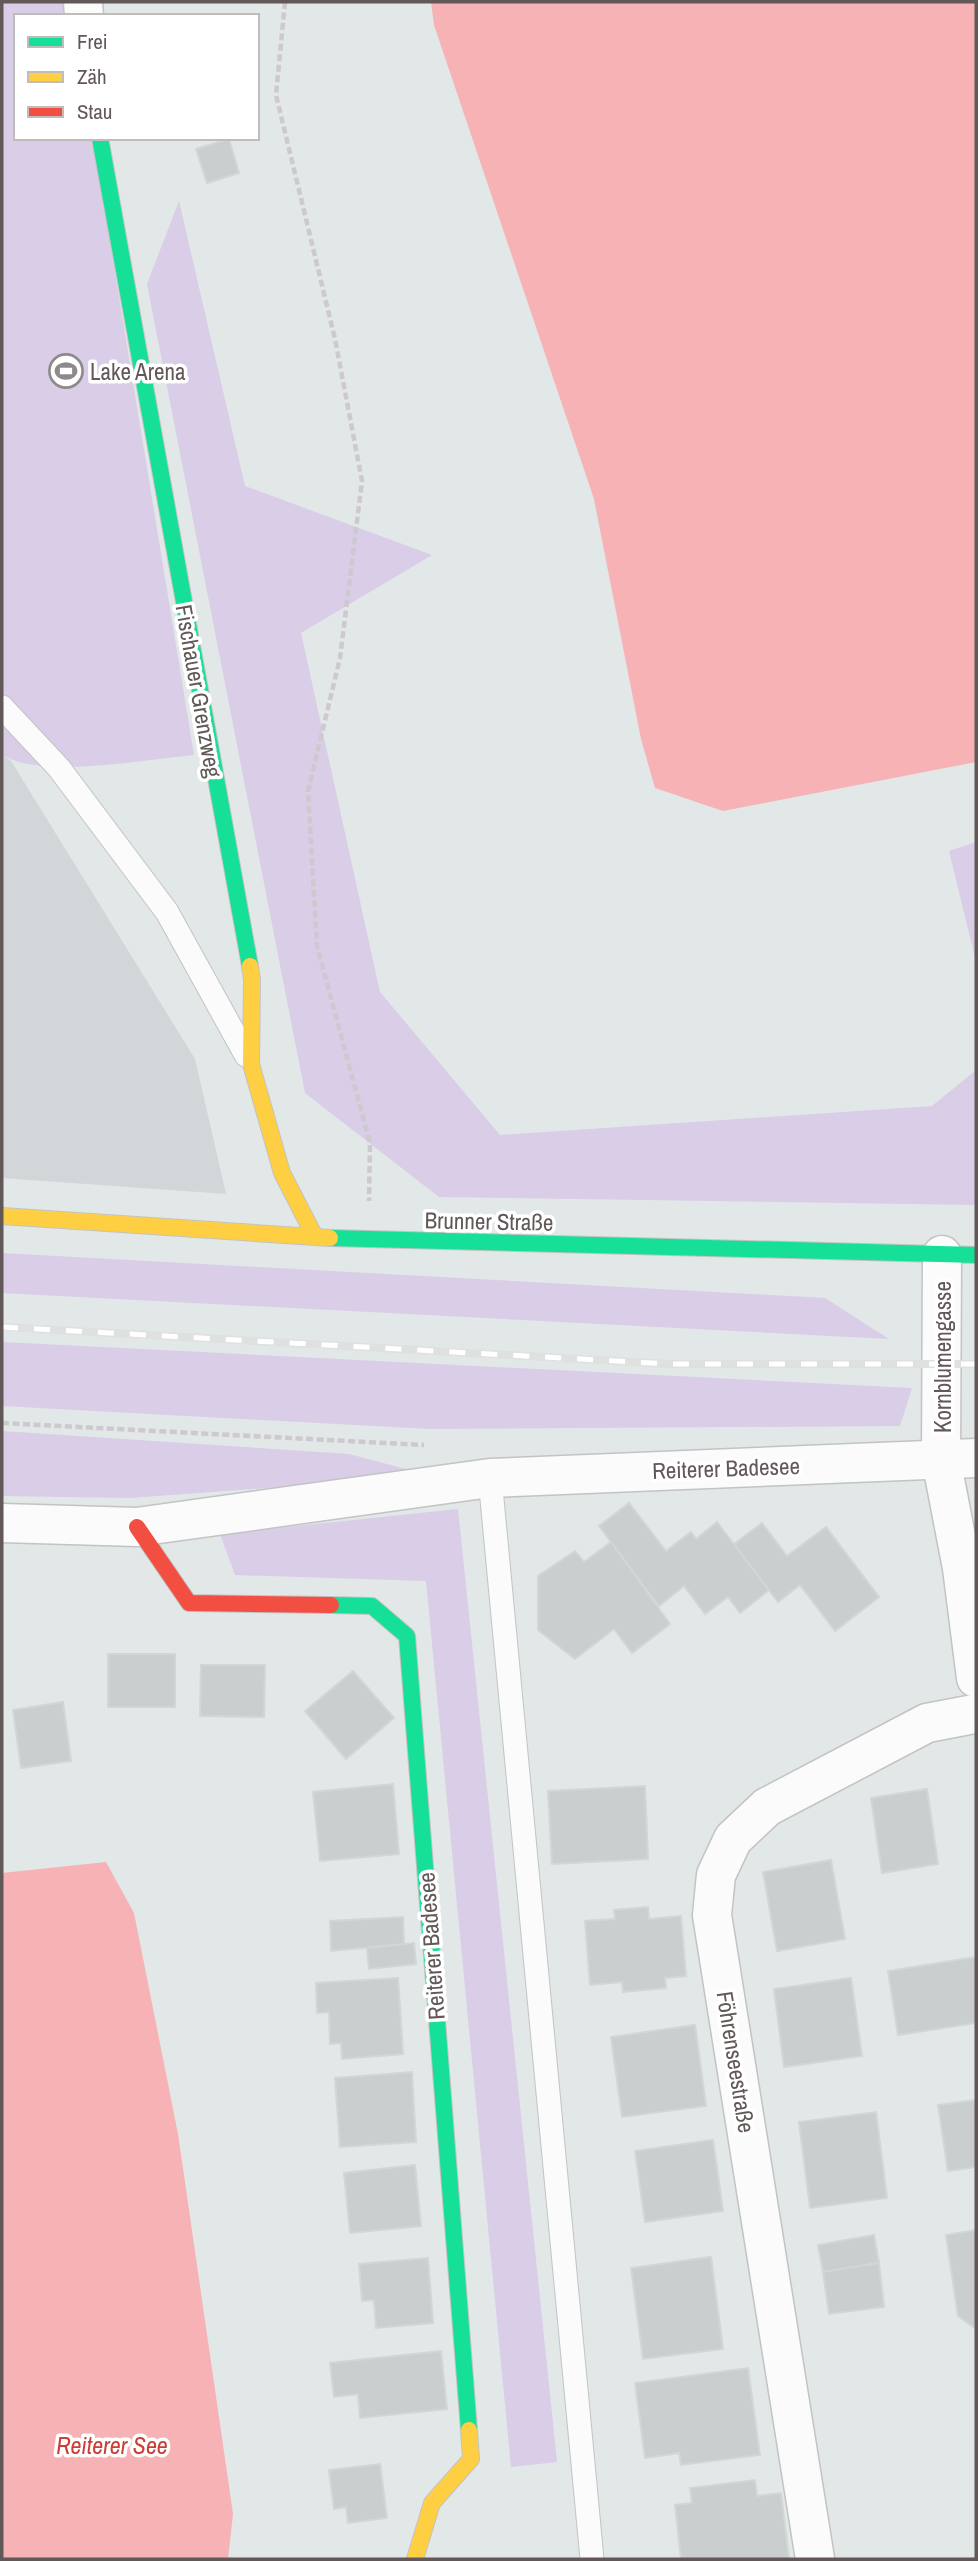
<svg xmlns="http://www.w3.org/2000/svg" width="978" height="2561" viewBox="0 0 978 2561" font-family="'Archivo Narrow',sans-serif">
  <rect width="100%" height="100%" fill="#e2e7e8"/>
  <polygon fill="#d2d6d8" points="2,754 11,761 195,1059 226,1194 2,1178"/>
  <g fill="#d9cde7">
    <path d="M2,2h68l3,14h-57v122h77l101,617c-45,4 -158,25 -192,-1z"/>
    <polygon points="179,201 245,486 432,555 301,633 380,992 500,1135 932,1106 976,1070 976,1205 439,1197 305,1093 147,284"/>
    <polygon points="976,842 976,962 949,851"/>
    <polygon points="2,1253 825,1298 889,1339 2,1293"/>
    <polygon points="2,1342 912,1388 900,1426 430,1429 2,1406"/>
    <polygon points="2,1431 349,1454 432,1476 130,1498 2,1496"/>
    <polygon points="458,1509 557,2462 511,2467 426,1581 235,1575 220,1534"/>
  </g>
  <g fill="#f6b2b4">
    <polygon points="431,2 976,2 976,762 723,811 655,788 641,739 594,499 434,25"/>
    <polygon points="106,1862 134,1913 178,2134 233,2514 228,2559 2,2559 2,1873"/>
  </g>
  <g fill="#cbcece" stroke="#d1d6d8" stroke-width="2">
    <polygon points="229,139 239,173 207,183 196,149"/>
    <polygon points="629,1503 666,1551 691,1532 696,1539 717,1522 769,1590 740,1613 728,1597 705,1614 684,1586 659,1606 599,1526"/>
    <polygon points="762,1523 787,1556 826,1527 879,1597 835,1631 800,1585 778,1602 734,1544"/>
    <polygon points="611,1542 670,1624 632,1653 614,1629 575,1659 538,1630 538,1576 575,1551 584,1562"/>
    <rect x="108" y="1654" width="67" height="53"/>
    <polygon points="201,1665 265,1665 264,1717 200,1716"/>
    <polygon points="353,1671 394,1718 346,1759 305,1711"/>
    <polygon points="63,1702 71,1761 21,1768 13,1710"/>
    <polygon points="393,1784 399,1854 320,1861 313,1792"/>
    <polygon points="645,1786 648,1859 552,1864 548,1791"/>
    <polygon points="927,1789 938,1864 882,1873 871,1798"/>
    <polygon points="831,1860 845,1939 777,1951 763,1872"/>
    <polygon points="648,1907 649,1919 681,1916 686,1976 665,1978 666,1988 623,1992 622,1982 590,1985 585,1921 615,1919 614,1910"/>
    <polygon points="403,1917 404,1944 331,1951 330,1921"/>
    <polygon points="414,1943 416,1964 369,1969 367,1948"/>
    <polygon points="976,1957 976,2023 898,2035 888,1971"/>
    <polygon points="398,1978 403,2054 342,2059 341,2043 330,2044 329,2012 317,2013 316,1983"/>
    <polygon points="851,1978 862,2056 784,2067 774,1989"/>
    <polygon points="695,2025 706,2106 622,2117 611,2037"/>
    <polygon points="412,2072 416,2142 340,2147 335,2078"/>
    <polygon points="976,2100 976,2167 948,2171 938,2105"/>
    <polygon points="876,2112 887,2198 810,2208 799,2122"/>
    <polygon points="713,2140 723,2211 645,2222 635,2151"/>
    <polygon points="415,2165 421,2226 350,2233 344,2173"/>
    <polygon points="976,2230 976,2329 958,2316 946,2235"/>
    <polygon points="874,2235 879,2263 823,2272 818,2245"/>
    <polygon points="711,2257 723,2349 643,2359 631,2268"/>
    <polygon points="428,2258 433,2323 376,2328 374,2300 362,2301 359,2264"/>
    <polygon points="879,2263 884,2307 829,2314 823,2272"/>
    <polygon points="441,2351 447,2409 360,2418 358,2394 334,2397 330,2363"/>
    <polygon points="748,2368 760,2455 681,2465 679,2453 645,2458 635,2383"/>
    <polygon points="380,2464 387,2518 348,2523 346,2507 334,2509 329,2470"/>
    <polygon points="755,2480 757,2496 781,2493 789,2559 681,2559 675,2505 692,2503 690,2488"/>
  </g>
  <g fill="none" stroke-linecap="round" stroke-linejoin="round">
    <g stroke="#c3c3c3" stroke-width="25">
      <g id="lane">
        <polyline points="2,707 59,768 167,912 246,1055"/>
        <polyline points="490,1478 592,2559"/>
      </g>
    </g>
    <g stroke="#c3c3c3" stroke-width="41">
      <g id="street">
        <polyline points="83,2 84,16"/>
        <polyline points="942,1255 941,1459 962,1568 976,1678"/>
        <polyline points="2,1523 137,1527 490,1478 976,1458"/>
        <polyline points="815,2559 712,1915 716,1875 733,1839 767,1807 927,1723 974,1714"/>
      </g>
    </g>
    <g stroke="#c3c3c3" stroke-width="18">
      <g id="fast">
        <polyline points="100,138 250,966"/>
        <polyline points="330,1238 976,1255"/>
        <polyline points="331,1605 372,1606 407,1636 469,2430"/>
      </g>
    </g>
    <g stroke="#c3c3c3" stroke-width="18">
      <g id="slow">
        <polyline points="250,966 252,980 251,1064 282,1173 314,1235"/>
        <polyline points="2,1216 330,1238"/>
        <polyline points="415,2559 432,2503 471,2459 469,2430"/>
      </g>
    </g>
    <g stroke="#c3c3c3" stroke-width="18">
      <polyline id="jam" points="137,1527 189,1603 331,1605"/>
    </g>
    <g stroke="#cec8cf" stroke-width="4.5" stroke-dasharray="7 3.5" stroke-linecap="butt">
      <polyline points="285,2 276,95 335,339 362,481 340,658 308,791 317,946 370,1143 369,1201"/>
      <polyline points="2,1423 424,1445"/>
    </g>
    <use href="#lane" stroke="#fbfbfc" stroke-width="23"/>
    <use href="#street" stroke="#fbfbfc" stroke-width="38"/>
    <use href="#fast" stroke="#16e098" stroke-width="16"/>
    <use href="#slow" stroke="#ffcf43" stroke-width="16"/>
    <use href="#jam" stroke="#f24e42" stroke-width="16"/>
    <g stroke="#dfe0e0" stroke-width="8">
      <polyline id="rail" points="2,1327 670,1364 976,1364"/>
    </g>
    <use href="#rail" stroke="#fff" stroke-width="5" stroke-dasharray="16" stroke-linecap="butt"/>
  </g>
  <defs>
    <g id="stadium-ring" transform="scale(1.75)"><circle r="9.5" fill="#fff" stroke="#8e8a8a" stroke-width="1.5"/><path d="M0-5a6.5 5 0 1 0 0 10a6.5 5 0 1 0 0-10ZM-3.5-1.8h7v3.6h-7Z" fill="#8e8a8a"/></g>
  </defs>
  <g fill-rule="evenodd">
    <use href="#stadium-ring" x="66" y="371"/>
  </g>
  <g text-anchor="middle" dominant-baseline="central" stroke-width="7" stroke-linejoin="round" paint-order="stroke">
    <g font-size="23" fill="#615857" stroke="#fff" text-anchor="start">
      <text x="90" y="371">Lake Arena</text>
    </g>
    <g font-size="23" fill="#615857" stroke="#fff">
      <text transform="translate(199 691) rotate(80)">Fischauer Grenzweg</text>
      <text transform="translate(489 1221) rotate(1)">Brunner Straße</text>
      <text transform="translate(942 1357) rotate(-90)">Kornblumengasse</text>
      <text transform="translate(726 1468) rotate(-2)">Reiterer Badesee</text>
      <text transform="translate(431 1946) rotate(-94)">Reiterer Badesee</text>
      <text transform="translate(736 2062) rotate(81)">Föhrenseestraße</text>
    </g>
    <g font-size="24" font-style="italic" fill="#cb3d35" stroke="#fff">
      <text x="112" y="2445">Reiterer See</text>
    </g>
  </g>
  <rect width="978" height="2561" fill="none" stroke="#615857" stroke-width="7"/>
  <rect x="14" y="14" width="245" height="126" fill="#ffffff" stroke="#c0bcbc" stroke-width="2"/>
  <rect x="28" y="37" width="35" height="10" fill="#16e098" stroke="#c0bcbc" stroke-width="2"/>
  <text x="77" y="49" font-size="21" fill="#615857">Frei</text>
  <rect x="28" y="72" width="35" height="10" fill="#ffcf43" stroke="#c0bcbc" stroke-width="2"/>
  <text x="77" y="84" font-size="21" fill="#615857">Zäh</text>
  <rect x="28" y="107" width="35" height="10" fill="#f24e42" stroke="#c0bcbc" stroke-width="2"/>
  <text x="77" y="119" font-size="21" fill="#615857">Stau</text>
</svg>
